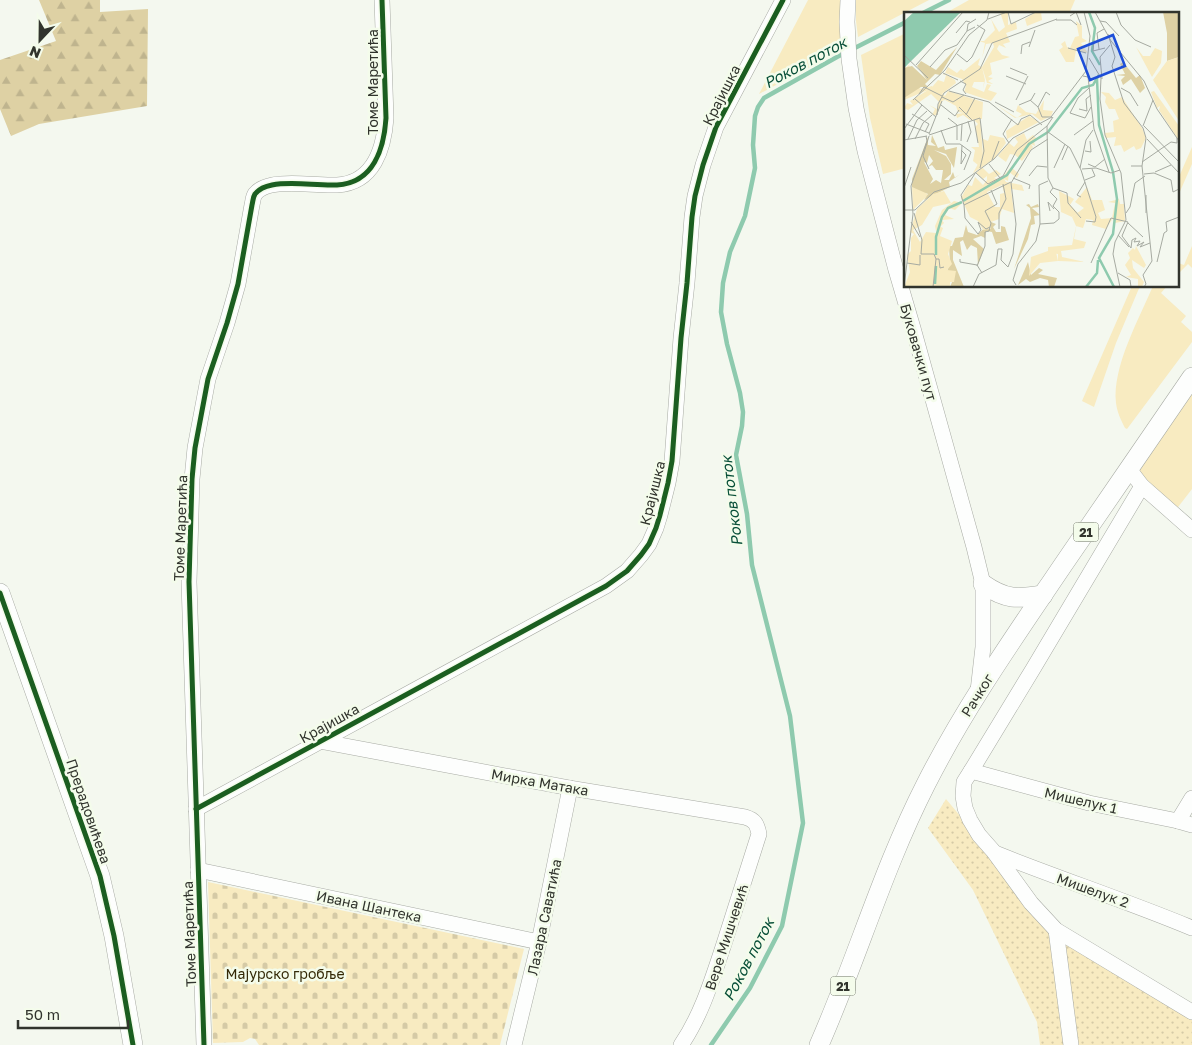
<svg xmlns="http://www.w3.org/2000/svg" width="1192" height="1045" viewBox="0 0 1192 1045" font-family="'Golos Text',sans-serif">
  <defs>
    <pattern id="forest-firs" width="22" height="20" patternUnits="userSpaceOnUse" patternTransform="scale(1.25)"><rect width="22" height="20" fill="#ded1a4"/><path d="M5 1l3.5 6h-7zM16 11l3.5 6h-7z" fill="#bfb48e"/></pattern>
    <pattern id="cemetery-stones" width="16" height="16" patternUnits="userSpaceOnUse" patternTransform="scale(1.25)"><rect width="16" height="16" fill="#f8ebc1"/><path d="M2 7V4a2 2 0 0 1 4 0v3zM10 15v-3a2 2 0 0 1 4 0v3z" fill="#d5caa6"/></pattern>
    <pattern id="garden-dots" width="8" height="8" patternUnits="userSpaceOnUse" patternTransform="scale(1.25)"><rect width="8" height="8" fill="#f8ebc1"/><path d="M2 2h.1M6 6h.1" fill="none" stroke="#d5caa6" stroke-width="1.8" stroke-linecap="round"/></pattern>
  </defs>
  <rect width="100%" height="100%" fill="#f4f8ef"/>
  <g fill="#f8ebc1">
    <polygon points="808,0 841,0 840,51 759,94"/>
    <polygon points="856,0 929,0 858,37 856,21"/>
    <polygon points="969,0 1075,0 1069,14 944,14"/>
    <polygon points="906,33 906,168 883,174 870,118 861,55"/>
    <polygon points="1192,147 1192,164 1178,196 1178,179"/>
    <polygon points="1192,246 1192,268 1188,264 1178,274 1178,263 1184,265"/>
    <polygon points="1132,286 1140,286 1116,343 1094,407 1082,401"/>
    <path d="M1153,286h14l-6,7 25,23 -5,6 11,10v10l-65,87 -2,-1c-4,-8 -8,-16 -9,-25 -4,-36 23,-84 37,-117z"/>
    <polygon points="1190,391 1192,394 1192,489 1175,511 1143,480 1133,460"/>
  </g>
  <polygon fill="url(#forest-firs)" points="39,0 100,0 100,12 148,9 147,106 39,124 11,136 0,109 0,60 56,41"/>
  <polygon fill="url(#cemetery-stones)" points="208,882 524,949 500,1045 259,1045 255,1039 250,1038 243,1042 213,1043"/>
  <polygon fill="url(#garden-dots)" points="946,799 1053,927 1192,1013 1192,1045 1040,1045 1037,1022 973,890 928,828"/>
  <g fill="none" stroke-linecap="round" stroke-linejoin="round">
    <g stroke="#8ecaae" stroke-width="4.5">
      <polyline points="921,14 949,0"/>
      <polyline points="711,1045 750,988 782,926 803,823 790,716 752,565 747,514 736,455 742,426 743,412 740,393 727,344 721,312 723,283 730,252 745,216 755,168 753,145 755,116 758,107 764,98 837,57 906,22"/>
    </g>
    <g stroke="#a8aba4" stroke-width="16">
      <g id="minor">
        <polyline points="848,0 847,22 849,59 856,108 865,151 896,270 913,328 974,547 983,584 983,647 978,691"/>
        <polyline points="1129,469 1142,486 1192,530"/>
        <polyline points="1142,486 1033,669 971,771 964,782 963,796 965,808 970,820 979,835 994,852 1031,903 1056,930 1192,1012"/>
        <path d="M319,741l251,47 175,29c10,3 12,7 14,17 -12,38 -24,76 -36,113 -11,33 -22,69 -42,98"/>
        <polyline points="971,771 1089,803 1178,821 1192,825"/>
        <polyline points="196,809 606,586 627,571 641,555 649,544 656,528 660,515 668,483 672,461 681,338 687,283 692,217 695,196 703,165 716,127 783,0"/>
        <polyline points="1178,821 1192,798"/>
        <path d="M995,853c65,26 132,48 197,75"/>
        <polyline points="198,870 539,942"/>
        <polyline points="1056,930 1071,1045"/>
        <path d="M204,1045l-15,-463 3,-103 3,-31 13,-69 19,-56 11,-39 14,-79c1,-4 1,-8 3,-11 4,-5 12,-8 17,-9 21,-4 44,1 65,0 37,-2 47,-37 49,-67l-4,-118"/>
        <polyline points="514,1045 539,942 570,788"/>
      </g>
    </g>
    <g stroke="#a8aba4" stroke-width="20">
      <g id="major">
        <path d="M983,584c23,16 34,15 60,11"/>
        <polyline points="0,593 100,876 114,936 133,1045"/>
        <path d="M819,1045c38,-86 64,-177 107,-261 39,-77 89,-148 137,-219 43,-62 86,-126 129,-188"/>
      </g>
    </g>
    <use href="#minor" stroke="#fdfefd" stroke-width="15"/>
    <use href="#major" stroke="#fdfefd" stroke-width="19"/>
    <g stroke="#f4fceb" stroke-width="8">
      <g id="cycleway">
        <polyline points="0,593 100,876 114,936 133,1045"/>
        <polyline points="196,809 606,586 627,571 641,555 649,544 656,528 660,515 668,483 672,461 681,338 687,283 692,217 695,196 703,165 716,127 783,0"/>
        <path d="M204,1045l-15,-463 3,-103 3,-31 13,-69 19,-56 11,-39 14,-79c1,-4 1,-8 3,-11 4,-5 12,-8 17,-9 21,-4 44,1 65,0 37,-2 47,-37 49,-67l-4,-118"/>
      </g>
    </g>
    <use href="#cycleway" stroke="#1b5e20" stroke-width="5"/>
  </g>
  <g text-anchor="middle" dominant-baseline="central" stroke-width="5" stroke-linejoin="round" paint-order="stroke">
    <g fill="#f4fceb" stroke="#6c7066" stroke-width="1">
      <rect x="1073.5" y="522.5" width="25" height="19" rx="4"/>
      <rect x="830.5" y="976.5" width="25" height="19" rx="4"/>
    </g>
    <g font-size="12" font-weight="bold" fill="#31342d">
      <text x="1086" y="532">21</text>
      <text x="843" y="986">21</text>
    </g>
    <g font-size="14" fill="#31342d" stroke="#f4fceb">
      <text transform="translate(372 82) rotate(-90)">Томе Маретића</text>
      <text transform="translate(721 95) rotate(-63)">Крајишка</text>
      <text transform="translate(919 352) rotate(74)">Буковачки пут</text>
      <text transform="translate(652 493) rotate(-76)">Крајишка</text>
      <text transform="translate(180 528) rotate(-88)">Томе Маретића</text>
      <text transform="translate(977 695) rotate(-58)">Рачког</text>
      <text transform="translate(329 723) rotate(-29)">Крајишка</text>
      <text transform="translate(540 782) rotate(10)">Мирка Матака</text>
      <text transform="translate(1081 800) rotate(13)">Мишелук 1</text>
      <text transform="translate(89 811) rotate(71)">Прерадовићева</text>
      <text transform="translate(1093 890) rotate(20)">Мишелук 2</text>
      <text transform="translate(369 906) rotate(12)">Ивана Шантека</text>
      <text transform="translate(544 917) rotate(-78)">Лазара Саватића</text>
      <text transform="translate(189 934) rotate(-92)">Томе Маретића</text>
      <text transform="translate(726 937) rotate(-72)">Вере Мишчевић</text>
    </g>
    <g font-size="14" fill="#342907" stroke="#f4fceb">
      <text x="285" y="973">Мајурско гробље</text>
    </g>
    <g font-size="15" font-style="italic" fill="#084f38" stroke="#f4fceb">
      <text transform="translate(805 62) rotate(-28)">Роков поток</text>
      <text transform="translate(731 501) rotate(-97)">Роков поток</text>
      <text transform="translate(748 959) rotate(-62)">Роков поток</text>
    </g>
  </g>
  <g transform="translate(904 12)">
    <rect width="275" height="275" fill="#f4f8ef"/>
    <path d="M96,0h8v13l8,-3 1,7 -11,4 4,9 -7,2 3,4 -7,-3 -2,4 5,6 8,2 -20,6 2,11 -4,3 5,1 -5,3 5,3 -6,-1 -5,-16 3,13 -2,9 1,-7h-10l-2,5 12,5 3,-8 4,1 -3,5 9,3 -6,8 -27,-9 2,-6 -4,-7 -17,-6 3,-6 9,6 4,-4 3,2 16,-13 -2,7 4,2 12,-20 -1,-4 -7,1 -4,14 3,-15 -6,-2h5l11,-11 -4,-11 8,13 6,-5zM5,53l11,24 12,-3 13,10 3,-5 35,11 -1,17 -12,1 -7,-5 -6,3 -1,-4 8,-1 -6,-1 -2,-6 -11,-6 -3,1 -5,14h-5l3,-6 -6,-4 8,4 2,-7 -8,-8 -23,16 -4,-2 3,-5 6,2 -3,-4 18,-11 -24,10v-31zM41,62l10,6 1,3 -14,11 -9,-4v-4l5,-6 6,2 2,-7h-4zM250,79l25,35v15l-20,-31 1,-4 -3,2 -6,-16zM197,80l8,1 6,7 7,-3 20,31 4,10 -5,10 -5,2 -2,-4 -10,6 -3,-7 -7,1 2,-9 -10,1 -1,-5 9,-1 -1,-11 6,-2 -4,-10h-6l-4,-7 1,-5zM140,88l-1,10 10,1 -2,5 -10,5 -9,-7 -17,4 -20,-14 22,14 5,-4 -6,-3 2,-6 8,7 10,2zM125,104l10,6 -32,17 -1,-8zM86,123l14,3 2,5 -12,16 -21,14 10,-18v-16l5,2zM8,175l11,3 5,5 -15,15zM155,179l15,8 -4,6 8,8 -6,4 -11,-5zM215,187l1,5h4l1,17 -10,2 -3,-5 3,-15 -7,-1zM50,189l8,2 -7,7 -6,-2 -4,7 9,4 -12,1 2,3 -8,8 -1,-5 7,-16zM173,210l-3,17 12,3 -2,6 -23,3 1,6 23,5 -27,-1v-7l-10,-1v-6l24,-2zM232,234l10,19 -2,3 -12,-8 1,8 11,14 -2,5h-4v-8l-12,-2 5,-2 -6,-10 5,-7 -2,-5 5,-5 2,2z" fill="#f8ebc1"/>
    <path d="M259,0h16v45l-12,4v-28zM53,35l-17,28 -5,-1 -10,10 3,3h-7l-17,11v-30l8,-2 15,14 -10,-14 4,-5 15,9zM219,50l13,16 4,-3 5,13 -5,5 -9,-14 -8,6 -2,-5 4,-4 -9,-1 9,-1 -5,-10zM28,123l6,13 6,-2 1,4 12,-3 -3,21 -8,-14 -12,-4 12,6 5,8v10l-7,6h5l4,-8 2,6 5,-4 -11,8 1,5 -26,13 4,-6 -16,-7v-8l16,-42v8l8,1 -5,-4zM25,143l4,6 -5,6 4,-2 4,5h7l-2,13 -5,-3 -6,4 3,-5 -9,-17 3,1zM125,192l2,3 7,-3 1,3 -7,1 8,7 -6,1 1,8 -4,1 -3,14 -14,30 17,-51 -1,-10 -4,-3zM87,210l5,2 -3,3 3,5h5v-6l4,1 4,13 -13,4 -4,-12 -6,-1 -1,7 -4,-2 -8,3 11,10 -6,16 -1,-17 -6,-3 -4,5 -4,-10 -3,2 2,14 -9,-6v10l11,27h-14l5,-12 -8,-4 3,-7 -1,-18h3l3,-8 8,-1 3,-12 2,7 9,3zM124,250l3,13 8,-7 4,2 -5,4 19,4 -3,9h-5l-1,-7 -8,-2 -10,4 -4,-3 -8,6z" fill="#ded1a4" fill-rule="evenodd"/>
    <path d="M232,35l7,9h7l5,-8 7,3 -1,12 -9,14zM275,45v64l-26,-41 14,-19z" fill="#f8ebc1"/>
    <path d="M132,0h5l1,8 -15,6 -2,-7zM172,9l6,5v12l5,3 -6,2 7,10 -12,-3 -2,12h-8l-7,-12 4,-3 -2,-3 4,-3 2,6 3,1 5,-11 4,-1zM76,106l3,37 -5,10 -5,-4 2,-11 -4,-3h8l-4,-20 3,-3 -4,-4zM120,121l3,7 6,-5 4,4 -3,2 1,5 -4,-2 2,3 -11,14 -7,-6 -5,-1 -4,8 -8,-6 11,-13 5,4 4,-5 -3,-4zM78,155l7,7 7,-4 5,4 -7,4 6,2 11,-13 8,7 -2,4 -8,-6 -1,9 -4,-2 2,3 16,3 2,6 -13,-2 3,24 -12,-4 -3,10 -8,3v7l-8,1 -5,-9 -8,-4 -9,-19 7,-13 4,1 3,-9 8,8 4,-5v-4l-4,3 -7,-6zM98,173l2,8 -4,1v13h-5l-8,-15zM183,175l5,13h10l3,10 -7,3 3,6 12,-1 -7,11 -14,-4 1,-5 -7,-1 -3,9 -7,-2 -4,-9 12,-9 -9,-6zM40,179l7,12 -18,4 -11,18 -9,5 7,12 6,-10 10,1 3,-7 4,2 -3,8 12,5 -4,13 4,10 -5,6 9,1 -2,11h-4v5h-46l6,-15 -3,-17 4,-4v-13l3,-4 -4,-2 7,-23 16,-15zM144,239l8,1 2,9 -18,2 -11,13 2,-19z" fill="#f8ebc1" fill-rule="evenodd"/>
    <path d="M10,0h47l-57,56v-47z" fill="#8ecaae"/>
    <path fill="none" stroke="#8ecaae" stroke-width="2.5" d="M185,0l6,16 -3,23 8,14M193,67l2,46 14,47 4,27 -4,35 -14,24 15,29M59,189l44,-26 22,-31 19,-12 34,-44 11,-3 6,-10M32,243v-18l6,-20 6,-9 14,-6M31,272l1,-18M182,275l11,-14 1,-13"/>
    <path fill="none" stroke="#a6aaa1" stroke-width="1" d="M104,0l3,12 25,-12M191,0l16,29 33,40 13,28 22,32M212,0l5,13 14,15 16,7M166,4l6,-4 5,13M84,7l19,-7M152,8h15l6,5M196,9l6,1 13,14M63,19l1,-7 8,-5M52,21l10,-12 4,1M204,22l7,23 -3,9 12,37 19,25 3,10 -4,28M190,28l-1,11 12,-3M125,35l6,-17M164,36l18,5M195,37l-2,-16 7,-4M53,42l10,8 5,-5 13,-27 -8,-5M117,42l1,-9 8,-3M0,43l24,23M185,46l12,20 -1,21 5,36 16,38 5,47 -11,22 -2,12 7,33M12,53l47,-53M26,55l15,-17 12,-5 10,-14 8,-4M106,56l17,7M39,61l15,7M102,64l20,8M179,64l5,1 6,52 15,43M198,67l-2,-22 10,-12M56,69l6,3 -3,6 3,4M185,76l-11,10 -8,15 15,5 6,-11M217,76l9,5 8,13M45,79l40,11 29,23 3,-6 9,-4 12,10M15,82l5,-7 18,9M38,85l11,5 11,-7M11,87l21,18M9,88l32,-30 24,-35 18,-15 2,-8M112,88l12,-24M126,88l8,7 8,-15 4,3M91,90l19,10M37,93l14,11 4,-6M115,93l12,-5 4,-7M55,95l13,13M134,95l4,10h10M175,97l8,2 -1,-12 5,-4M8,102l17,10 -4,8M33,103l1,-11 6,-11 36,-24 12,-26 65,-24M62,103l9,-17M147,105l35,-46 4,-35 -6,-24M44,106l9,7v15M70,108l4,23M2,112l23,9M143,114l1,52 5,10M239,114l10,-26M240,114l35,36M0,117l18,-24M37,118l5,14h14l11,8 -7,18M144,120l22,16 11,22 15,47 -1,5 -9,-1M25,122l13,-33M25,123l51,-17 4,33 -4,17M170,123l19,-14M4,127l9,-19 10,-9M11,127l8,-16 9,-8M243,127l32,34M0,128l23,-4M57,129l1,-17M63,130l4,-10 -3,-11M105,131l-6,-9 9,-15M181,139l6,1 -1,-11M88,148l7,-19M158,148l6,-14M238,150l29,-20 6,1v-5M57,152l1,-19M57,152l5,-9 -5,-5M85,152l11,14M184,152l7,3 10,-8M227,154h11l10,95M150,156l11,-24M176,156l6,-28 7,-10M25,157l-6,-13 6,-20M178,157l14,-1 15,5 9,-3M251,160l16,-7M72,161l12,11 15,-8 14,-26 30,-24 6,-9M240,162l10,-1 17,7M125,164l8,-10 10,1M109,166l17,7 -1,4M181,168l10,-4 -3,-7M267,168l2,12 6,-3M0,176l7,-21M149,176l14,5 1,10 13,15M87,178l6,14 -12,7 6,12M177,185l-4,-2 8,-13M60,193l47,-23M60,193l-3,-10 15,-23M60,193l1,13 13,16M0,198h11l19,-18 27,-9 33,-24 19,-21 39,-21M146,199l-2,-9 6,7M10,201l8,27 -1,14h13l2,5 -3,28M222,201l4,-6 5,-24 10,-7M242,201v-18M7,210l9,15M224,211l15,14M136,212l-1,-39 9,-4M95,217v-16l7,-14 -3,-15M74,222l3,-4 -3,-8 8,7 4,-2M214,223l11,12M227,236l1,-8 4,-2 -2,4 6,-1 -3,5 7,-4 -4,5 10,-4M32,247h3l1,9 4,-1M56,247v3l17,3 5,8M253,250l7,-29 3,-2 -1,-9 13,-5M3,251l13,2v-10M187,251l20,-45 17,4 -6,14 9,12M73,254l8,-20v-14l4,-1 2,-8M214,261l12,7 1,7M112,273l-3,-5 5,-16 18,-23 4,-17 14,-1 5,-4v-7l-6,-6 4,-7 -7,-7 3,-4M0,275l9,-73 -2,-28 16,-45 -1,-5M69,275l6,-13 17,-9 2,-16h4l-1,11 7,7 5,-13 3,-30 -5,-41 20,-33 17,-11M240,275l2,-3 -3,-9 9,-14"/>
    <path fill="#1d4ed8" fill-opacity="0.15" stroke="#1d4ed8" stroke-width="2.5" d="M209,23l12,31 -35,14 -12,-31z"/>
    <rect width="275" height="275" fill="none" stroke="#31342d" stroke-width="2.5"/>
  </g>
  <g transform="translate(40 40) rotate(202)" stroke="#f4fceb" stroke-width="4" paint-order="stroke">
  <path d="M0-4L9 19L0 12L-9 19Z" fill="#31342d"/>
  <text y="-8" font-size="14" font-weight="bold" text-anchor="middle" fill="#31342d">N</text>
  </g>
  <path d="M18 1020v8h110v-8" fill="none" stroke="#31342d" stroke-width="2.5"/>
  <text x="25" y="1020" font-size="15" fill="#31342d" stroke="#f4fceb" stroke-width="4" paint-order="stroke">50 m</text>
</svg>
